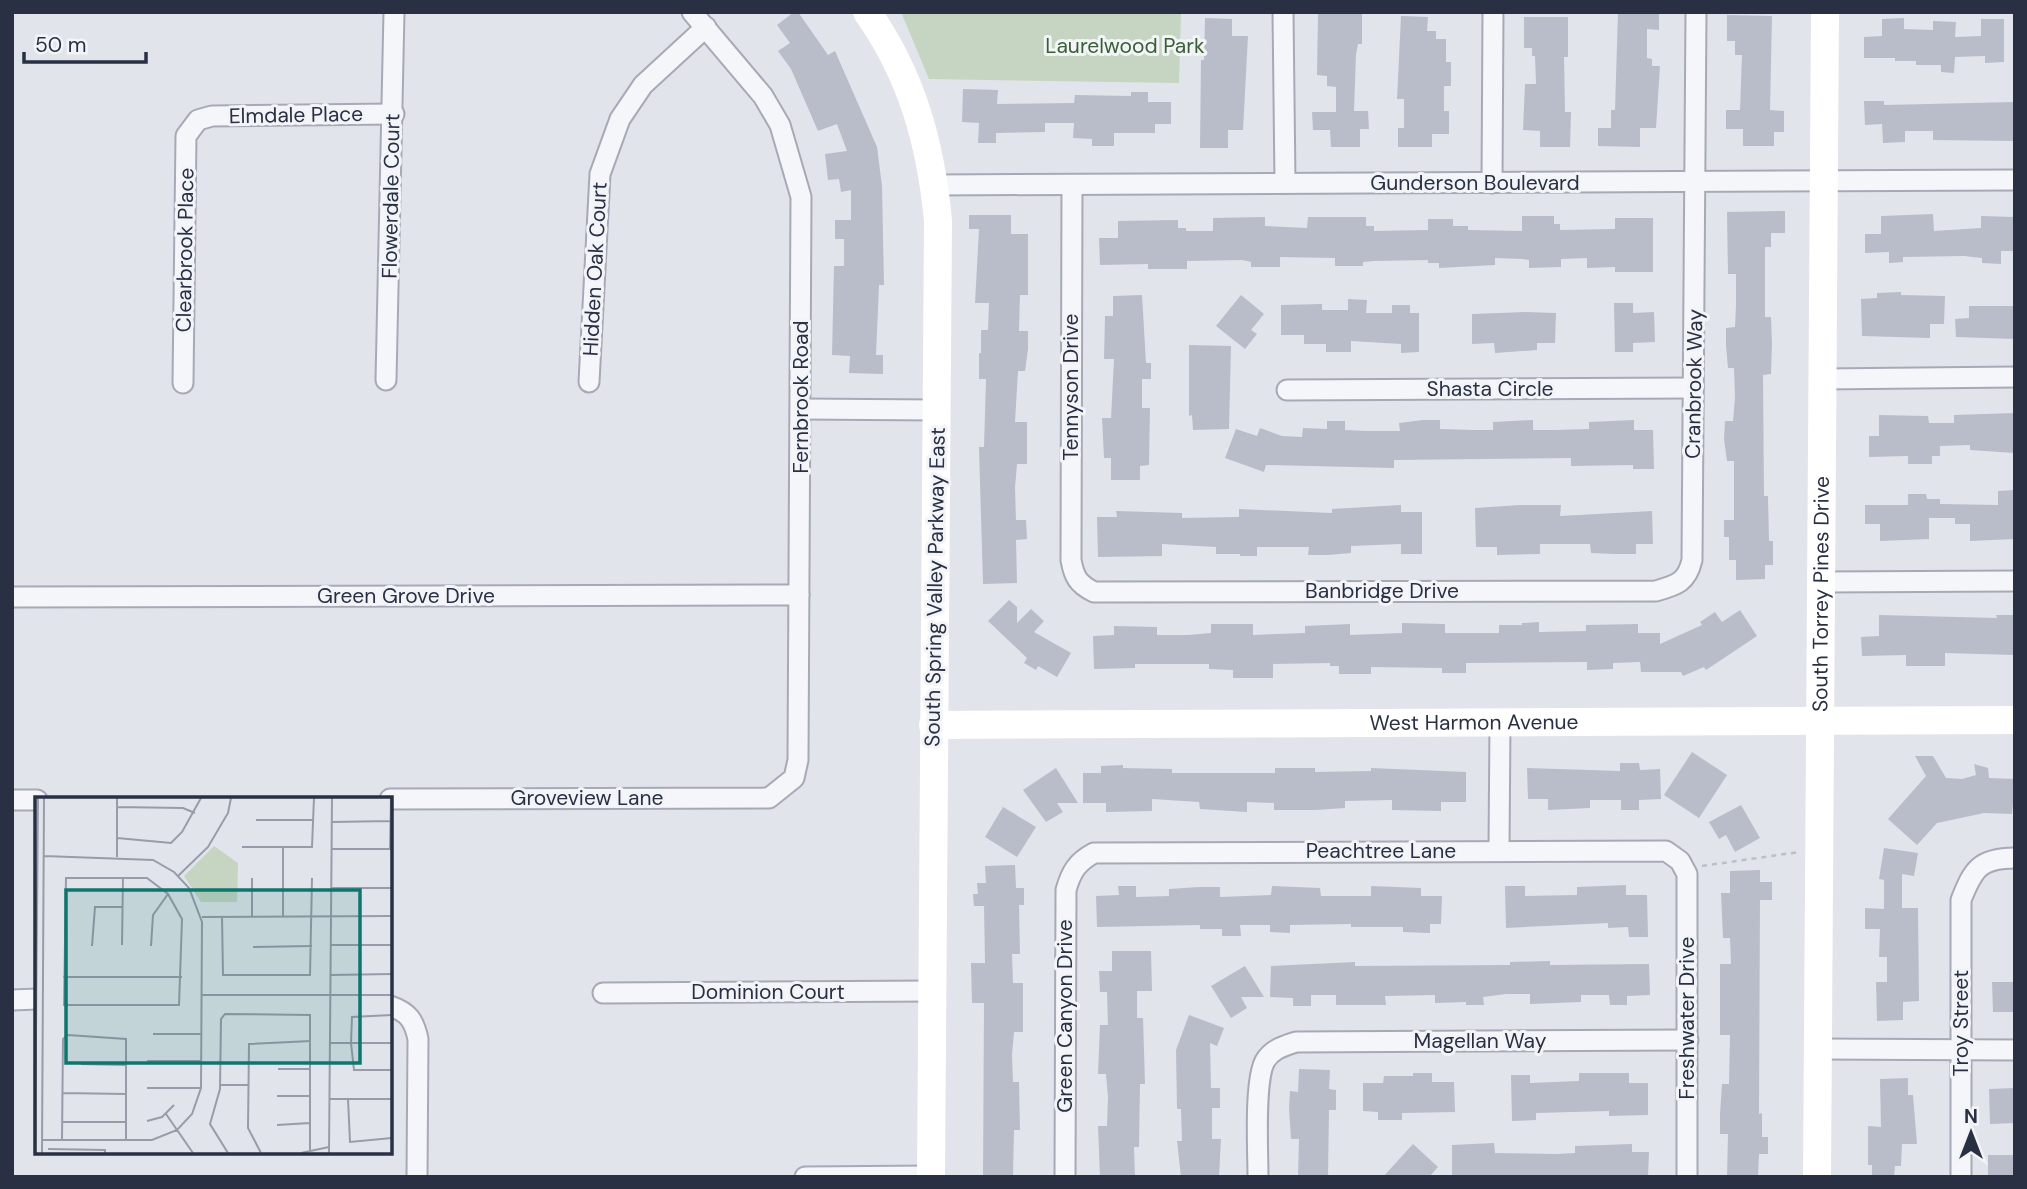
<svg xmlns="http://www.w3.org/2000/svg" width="2027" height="1189" viewBox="0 0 2027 1189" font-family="'DM Sans',sans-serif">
  <rect width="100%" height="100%" fill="#e2e4eb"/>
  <polygon fill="#c5d5c2" points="901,12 1181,12 1179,83 929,79"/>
  <g fill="#b9bdc9">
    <polygon points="794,12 798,12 828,55 835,51 877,147 882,186 884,285 879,285 876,355 883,355 883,374 849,373 850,356 832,355 834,266 844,266 844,239 835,239 835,220 851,220 851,190 841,192 839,179 828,180 825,154 847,151 837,124 818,131 791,69 778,51 790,43 777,25"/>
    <polygon points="1618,12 1659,13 1659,30 1647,29 1647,58 1652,59 1652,66 1660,66 1656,128 1640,128 1640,147 1598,146 1598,128 1611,128 1611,110 1615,110"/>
    <polygon points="1318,14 1362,14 1362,44 1358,44 1356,54 1354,111 1368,111 1369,129 1360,129 1360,147 1331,147 1330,130 1313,130 1312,112 1336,112 1336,87 1327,86 1327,76 1317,75"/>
    <polygon points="1727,15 1772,16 1770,110 1784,111 1784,132 1774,132 1774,146 1743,146 1743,129 1726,129 1726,110 1740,110 1742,55 1735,55 1735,41 1727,41"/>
    <polygon points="1401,16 1428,17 1427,31 1436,31 1436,39 1446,39 1446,62 1451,62 1451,86 1444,86 1444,111 1449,111 1449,134 1432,134 1432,147 1398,147 1398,128 1404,128 1404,99 1397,99"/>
    <polygon points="1524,17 1568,17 1568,57 1564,57 1565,112 1571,112 1570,147 1540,147 1540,131 1523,130 1525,84 1536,84 1535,56 1532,56 1532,48 1524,48"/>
    <polygon points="1205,18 1232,19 1232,36 1248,36 1243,130 1228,130 1228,148 1200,148 1201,60 1204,60"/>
    <polygon points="1904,18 1904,29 1933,30 1933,21 1956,22 1955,37 1981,36 1981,19 2004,19 2004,62 1985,63 1985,56 1955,57 1954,73 1941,72 1941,65 1916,65 1916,61 1895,61 1895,58 1864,58 1864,37 1882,36 1882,19"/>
    <polygon points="963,89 998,90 997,104 1074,103 1075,95 1131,96 1131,92 1148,92 1148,102 1171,102 1171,124 1155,124 1155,133 1114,133 1114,146 1092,146 1092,139 1073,138 1074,123 1045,123 1045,132 996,133 996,143 978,143 979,123 962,122"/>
    <polygon points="1864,101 1884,101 1884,105 2015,102 2015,141 1933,140 1933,131 1905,131 1905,142 1883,143 1882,124 1865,125"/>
    <polygon points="1785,211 1785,233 1771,233 1771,247 1765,247 1765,317 1771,317 1772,344 1771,374 1763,375 1764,496 1768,496 1769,541 1773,541 1773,565 1765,565 1765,579 1736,580 1736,560 1729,560 1729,537 1724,537 1724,520 1734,520 1734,461 1727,461 1724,439 1725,421 1733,421 1735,398 1734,368 1728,368 1726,345 1726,328 1735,327 1736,305 1736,274 1728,274 1727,212"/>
    <polygon points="1933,214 1934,231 1981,228 1981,216 2015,217 2015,251 2001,251 2001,264 1982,263 1982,258 1964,256 1903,257 1903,262 1889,263 1889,252 1865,253 1865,234 1881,234 1881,216"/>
    <polygon points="969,215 1011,215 1011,234 1028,234 1028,295 1020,295 1019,331 1028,331 1028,349 1025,371 1018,371 1015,422 1027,422 1027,464 1017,464 1015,487 1016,520 1026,520 1027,539 1016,540 1017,583 983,584 979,447 984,447 986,379 979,379 979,353 981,353 981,330 988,330 989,303 975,303 979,229 969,229"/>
    <polygon points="1522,216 1554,216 1554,224 1560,224 1560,230 1615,229 1615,218 1653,218 1653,272 1615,272 1615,267 1587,268 1587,258 1561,259 1561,267 1529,268 1529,260 1522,259 1495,258 1495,265 1439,268 1439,263 1428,263 1428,260 1374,261 1363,262 1363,266 1335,266 1335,258 1280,257 1280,267 1251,267 1251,262 1242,260 1187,261 1187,269 1148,269 1148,264 1100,265 1099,238 1118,238 1118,221 1178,220 1178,228 1186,228 1186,231 1213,231 1213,218 1265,217 1265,226 1307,228 1308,217 1366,217 1366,226 1374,226 1374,231 1428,230 1428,219 1453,219 1453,226 1468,226 1468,230 1522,231"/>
    <polygon points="1901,292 1901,295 1945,296 1944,324 1930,324 1930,338 1862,336 1861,299 1877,298 1877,293"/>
    <polygon points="1142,295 1146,363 1151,363 1151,379 1142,379 1142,408 1150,408 1149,465 1140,466 1140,480 1111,480 1111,458 1104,458 1102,418 1111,418 1114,359 1104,359 1105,316 1113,316 1113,296"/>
    <polygon points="1241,295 1264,314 1251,330 1257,334 1245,349 1216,326"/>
    <polygon points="1348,299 1367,300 1366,313 1392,313 1392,305 1410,305 1410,313 1419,313 1419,352 1401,353 1401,344 1351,341 1351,352 1326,352 1326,344 1304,344 1304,335 1281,335 1281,305 1322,304 1322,310 1348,310"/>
    <polygon points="1614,303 1633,303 1633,313 1654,312 1655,342 1633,343 1633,352 1615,352"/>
    <polygon points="1969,306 2015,306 2015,339 1956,337 1955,319 1969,318"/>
    <polygon points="1525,312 1556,313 1555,343 1537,343 1537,350 1495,353 1494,343 1472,344 1472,314"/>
    <polygon points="1189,345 1231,346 1229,429 1193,430 1192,415 1189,416"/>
    <polygon points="2015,413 2015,453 1970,450 1970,445 1940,446 1940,456 1932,456 1932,464 1908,464 1908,456 1869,457 1869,436 1879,436 1879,415 1928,416 1929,423 1954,423 1954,415"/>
    <polygon points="1423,420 1440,420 1440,429 1475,430 1493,430 1493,422 1533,420 1533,430 1556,430 1589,429 1589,422 1634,420 1634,430 1653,430 1654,469 1633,469 1633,465 1571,466 1571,458 1394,460 1394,468 1266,465 1264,472 1225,458 1236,429 1257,436 1260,428 1282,436 1302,437 1303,428 1327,429 1327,421 1345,421 1345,430 1367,431 1400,431 1399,423"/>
    <polygon points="2015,490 2015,539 1970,541 1970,524 1955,524 1955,518 1929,518 1929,539 1880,541 1880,524 1865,524 1865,505 1908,505 1908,494 1926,494 1927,499 1940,499 1940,504 1998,505 1998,491"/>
    <polygon points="1401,505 1401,512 1422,512 1422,554 1401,554 1401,544 1351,546 1351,553 1328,555 1308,555 1309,547 1257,547 1257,556 1240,556 1240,554 1216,554 1216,547 1162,544 1162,556 1098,557 1097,517 1117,517 1116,511 1182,513 1182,518 1239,517 1239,509 1332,513 1332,509"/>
    <polygon points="1520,505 1561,505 1560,516 1652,511 1653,544 1636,544 1636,554 1614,554 1591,553 1590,544 1540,544 1540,554 1497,555 1497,547 1476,547 1475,508"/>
    <polygon points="1009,600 1017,607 1017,623 1031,609 1044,621 1034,632 1071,653 1057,677 1038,666 1036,670 1024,663 1027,658 988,621"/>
    <polygon points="1740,610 1757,636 1706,670 1704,667 1683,676 1681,672 1641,672 1640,662 1613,663 1613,669 1587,670 1587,662 1466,663 1466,673 1442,673 1442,668 1371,667 1371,674 1339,674 1339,666 1330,666 1330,663 1273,664 1273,678 1233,678 1233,670 1209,669 1209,664 1135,664 1135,668 1094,669 1093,636 1114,635 1114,626 1157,627 1157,635 1188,635 1211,633 1211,624 1253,624 1253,635 1305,633 1305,626 1350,624 1350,635 1402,633 1402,623 1445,624 1445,633 1499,633 1499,625 1522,625 1522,623 1539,622 1539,632 1586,631 1586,625 1638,624 1638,633 1660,633 1660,644 1702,625 1700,622 1715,612 1722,622"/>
    <polygon points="1879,615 1997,618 1996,615 2015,615 2015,655 1945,653 1945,666 1906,666 1906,655 1862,656 1861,637 1879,636"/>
    <polygon points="1692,752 1727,775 1699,818 1664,795"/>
    <polygon points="1915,756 1933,756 1946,778 1962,779 1976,775 1974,764 1988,768 1989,778 2015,779 2012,814 1984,813 1937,823 1917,845 1888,819 1926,776"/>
    <polygon points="1620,763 1639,763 1640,770 1660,769 1661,799 1639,800 1639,810 1621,810 1621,800 1590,800 1590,808 1548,810 1548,799 1528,799 1527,768 1620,771"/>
    <polygon points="1123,765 1123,768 1172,769 1172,773 1275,773 1275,768 1315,768 1315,772 1371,771 1371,768 1466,772 1466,802 1441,802 1441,811 1392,810 1392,800 1345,801 1345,808 1315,810 1274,810 1274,803 1247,802 1247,812 1200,809 1199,802 1152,799 1152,811 1106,812 1106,803 1083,803 1083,773 1101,773 1101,766"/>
    <polygon points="1056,768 1078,803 1057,803 1063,812 1046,822 1023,790"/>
    <polygon points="1741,805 1760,838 1735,852 1726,835 1719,839 1709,822"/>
    <polygon points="1003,807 1036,827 1017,857 985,837"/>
    <polygon points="1884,848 1918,853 1914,876 1902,874 1902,908 1918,908 1919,1001 1903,1002 1903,1020 1877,1021 1876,982 1887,982 1887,957 1879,957 1880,929 1865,929 1865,908 1884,909 1884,880 1879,879"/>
    <polygon points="1015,865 1016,888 1024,888 1024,905 1019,905 1020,954 1012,954 1013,983 1023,983 1023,1032 1014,1032 1012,1055 1013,1082 1019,1082 1020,1130 1014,1130 1013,1177 983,1177 984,1003 972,1003 971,963 985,963 984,906 974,906 973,894 978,894 977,883 986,883 985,866"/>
    <polygon points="1760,870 1760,882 1772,882 1772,900 1760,900 1759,1114 1762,1113 1762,1137 1768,1137 1768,1154 1759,1154 1758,1177 1727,1177 1728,1134 1720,1134 1720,1114 1722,1084 1729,1084 1730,1035 1720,1035 1720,964 1731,964 1730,938 1723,938 1721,893 1730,893 1730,871"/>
    <polygon points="1626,885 1626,895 1647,895 1648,937 1629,937 1628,927 1608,928 1608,923 1506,928 1505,886 1525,886 1525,896 1577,895 1577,887"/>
    <polygon points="1118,886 1136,886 1136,897 1169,896 1169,889 1199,887 1220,887 1220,897 1271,895 1272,886 1320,888 1321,896 1371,896 1371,886 1421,888 1421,896 1442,896 1441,924 1430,924 1430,933 1403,932 1403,927 1351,927 1351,924 1290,925 1290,933 1270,932 1270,925 1240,925 1241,936 1222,936 1222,929 1200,929 1200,925 1097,927 1096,896 1119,895"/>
    <polygon points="1112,951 1151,951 1152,991 1137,991 1137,1018 1143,1018 1145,1084 1140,1084 1139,1147 1134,1147 1135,1177 1100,1177 1098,1126 1107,1126 1108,1097 1106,1074 1098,1074 1100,1025 1108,1025 1107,992 1100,992 1099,971 1112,971"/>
    <polygon points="1550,961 1550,965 1649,964 1650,995 1627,996 1627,1005 1610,1005 1609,995 1581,995 1581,1002 1530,1004 1530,994 1506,994 1483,997 1484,1005 1466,1005 1466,1002 1435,1003 1435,995 1385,996 1386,1005 1336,1005 1336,995 1311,995 1311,1006 1293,1006 1293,998 1270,997 1271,966 1355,962 1355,966 1510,965 1510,962"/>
    <polygon points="1245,966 1264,997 1241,997 1247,1008 1231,1018 1211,986"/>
    <polygon points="1992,982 2015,982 2013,1012 1993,1012"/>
    <polygon points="1189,1015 1224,1028 1217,1046 1210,1043 1211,1088 1220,1088 1220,1108 1212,1108 1212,1139 1221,1139 1219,1177 1181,1177 1177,1141 1182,1141 1181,1109 1177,1109 1176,1050"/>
    <polygon points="1299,1069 1330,1070 1329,1089 1336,1090 1336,1110 1329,1110 1328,1177 1298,1177 1299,1139 1291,1139 1289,1109 1290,1091 1298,1092"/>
    <polygon points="1413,1073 1432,1073 1432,1082 1454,1082 1455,1112 1402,1113 1402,1120 1378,1120 1378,1112 1363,1111 1363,1083 1383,1083 1384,1076 1413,1076"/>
    <polygon points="1579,1073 1629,1073 1629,1083 1648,1083 1648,1115 1609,1116 1609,1111 1536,1113 1536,1120 1512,1121 1511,1075 1530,1075 1530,1083 1579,1081"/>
    <polygon points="1908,1078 1908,1095 1913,1095 1917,1144 1902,1144 1901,1166 1895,1166 1894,1177 1872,1177 1872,1165 1868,1165 1868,1126 1881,1127 1880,1079"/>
    <polygon points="2015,1088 2015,1123 1990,1124 1989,1089"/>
    <polygon points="1494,1143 1495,1153 1557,1154 1575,1153 1575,1146 1632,1144 1632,1152 1649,1152 1648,1177 1452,1177 1452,1145"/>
    <polygon points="1413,1144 1438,1167 1429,1177 1383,1177"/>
    <rect x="1988" y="1155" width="27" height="22"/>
  </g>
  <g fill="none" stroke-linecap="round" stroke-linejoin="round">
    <g stroke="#a7aab6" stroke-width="23">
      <g id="street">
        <polyline points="1283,12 1285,183"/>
        <polyline points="1492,183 1493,12"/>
        <polyline points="935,185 2015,180"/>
        <path d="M1072,185l-1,375c3,17 7,24 23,32l562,-1c21,-6 31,-9 36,-31l4,-548"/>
        <polyline points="1822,379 2015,377"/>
        <polyline points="386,380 394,12"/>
        <polyline points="589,382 600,174 620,119 643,85 706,27"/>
        <polyline points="183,383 186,136 198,120 212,116 394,114"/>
        <polyline points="1287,390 1693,388"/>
        <polyline points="801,409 936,410"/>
        <polyline points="1823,582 2015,581"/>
        <polyline points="12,597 799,595"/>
        <polyline points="390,799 769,798 794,778 798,760 801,197 780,125 763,96 692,12"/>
        <polyline points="12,800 37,800"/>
        <polyline points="1499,850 1500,723"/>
        <polyline points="603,993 932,991"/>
        <polyline points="12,1000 37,999"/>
        <path d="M390,1006c18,6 24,14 28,33l-1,138"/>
        <polyline points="1818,1049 2015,1050"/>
        <polyline points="805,1177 931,1176"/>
        <path d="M1065,1177l1,-287c5,-18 11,-28 28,-37l572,-2 14,10 7,13v303"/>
        <path d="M1258,1177c0,-25 -4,-96 7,-116 7,-12 19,-15 31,-19l392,-2"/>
        <path d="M1961,1177v-277c12,-30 18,-42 54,-42"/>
      </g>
    </g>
    <polyline stroke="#bcbfc6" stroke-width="2.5" stroke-dasharray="5 5" stroke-linecap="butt" points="1702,866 1799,852"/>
    <use href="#street" stroke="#f5f6f9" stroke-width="19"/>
    <g stroke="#fff" stroke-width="28">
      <path d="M867,12c45,63 64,133 71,209l-7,956"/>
      <path id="s1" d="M933,725l1082,-5"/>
      <path id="s2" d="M1817,1177l8,-1165"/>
    </g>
  </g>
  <g text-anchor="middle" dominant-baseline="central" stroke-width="6" stroke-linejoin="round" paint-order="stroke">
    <g font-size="21" fill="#396035" stroke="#f2f4f8">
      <text x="1125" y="46">Laurelwood Park</text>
    </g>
    <g font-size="21" fill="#293044" stroke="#f2f4f8">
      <text transform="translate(296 115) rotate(-1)">Elmdale Place</text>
      <text x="1475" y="183">Gunderson Boulevard</text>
      <text transform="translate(391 196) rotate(-89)">Flowerdale Court</text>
      <text transform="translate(185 250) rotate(-89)">Clearbrook Place</text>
      <text transform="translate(595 269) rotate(-87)">Hidden Oak Court</text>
      <text transform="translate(1694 384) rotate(-89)">Cranbrook Way</text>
      <text transform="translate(1071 387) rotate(-90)">Tennyson Drive</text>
      <text x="1490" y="389">Shasta Circle</text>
      <text transform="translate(801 397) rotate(-90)">Fernbrook Road</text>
      <text transform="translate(935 587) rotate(-89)">South Spring Valley Parkway East</text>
      <text x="1382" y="591">Banbridge Drive</text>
      <text stroke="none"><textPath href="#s2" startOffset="583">South Torrey Pines Drive</textPath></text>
      <text x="406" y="596">Green Grove Drive</text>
      <text stroke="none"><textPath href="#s1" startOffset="541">West Harmon Avenue</textPath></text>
      <text x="587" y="798">Groveview Lane</text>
      <text x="1381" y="851">Peachtree Lane</text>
      <text x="768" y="992">Dominion Court</text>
      <text transform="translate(1065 1016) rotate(-90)">Green Canyon Drive</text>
      <text transform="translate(1687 1018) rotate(-90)">Freshwater Drive</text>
      <text transform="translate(1961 1023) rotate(-90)">Troy Street</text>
      <text x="1480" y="1041">Magellan Way</text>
    </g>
  </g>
  <g transform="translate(35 797)">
    <rect width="357" height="357" fill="#e2e4eb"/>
    <path d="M179,49l24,17 -1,39h-36l-17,-26z" fill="#c5d5c2"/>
    <path fill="none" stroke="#989ca8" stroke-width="2" d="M82,10l66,1 12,5M221,23h58M297,25l58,-1M82,41l54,5 11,-11 19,-34M207,50h70l2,-49M296,52h61M355,52l1,-51M82,60v-59M143,79l30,-29 20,-34 3,-15M31,81h81l21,16 14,25 -3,86h-115zM217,81v39M296,91h61M167,120l190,-1M187,120l1,58h87l2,-97M248,120v-69M87,148l1,-68M296,148h61M57,149l3,-39h28M116,149l2,-31 15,-21M218,150l59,-1M296,178l61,-1M28,180h119M166,198h129M295,198h62M357,218l-40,2 -1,26 3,27h38M118,237h48M295,246h62M112,264h54M46,267l45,1M243,272h33M185,288h28M112,291h54M27,296l64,1M242,299h34M294,302h63M313,302l2,43 42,-4M131,317l27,39M112,324l15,-4 12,-12M27,325h64M242,328l33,-2M7,343h110l25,-10 15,-16 9,-26 1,-166 -13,-34 -15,-16 -21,-12 -109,-4M27,343l1,-101 5,-4 58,4v101M0,352l3,-351M13,352l57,1v3M7,356l2,-355M193,356l-18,-29 10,-35 1,-70 4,-5 85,1v135M226,356l-13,-25 1,-84 62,-3M266,356l28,-6M294,356l3,-355"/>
    <path fill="#0f766e" fill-opacity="0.15" stroke="#0f766e" stroke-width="3.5" d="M31,93h294v173h-294z"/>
    <rect width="357" height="357" fill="none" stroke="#293044" stroke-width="3.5"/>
  </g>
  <rect width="2027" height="1189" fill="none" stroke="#293044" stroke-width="28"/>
  <g transform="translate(1971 1133)" stroke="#f2f4f8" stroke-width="5" paint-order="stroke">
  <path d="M0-5L12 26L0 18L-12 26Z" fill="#293044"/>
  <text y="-10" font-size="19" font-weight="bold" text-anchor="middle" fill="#293044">N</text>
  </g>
  <path d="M24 52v10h122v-10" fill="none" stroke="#293044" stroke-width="3.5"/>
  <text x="35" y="52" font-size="21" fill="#293044" stroke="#f2f4f8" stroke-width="5" paint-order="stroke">50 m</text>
</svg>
